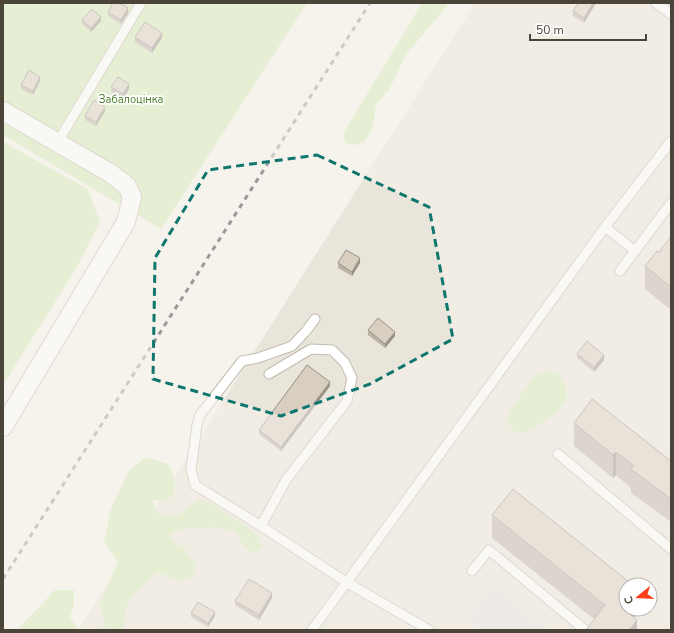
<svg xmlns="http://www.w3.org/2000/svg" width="674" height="633" viewBox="0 0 674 633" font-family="'Nunito Sans',sans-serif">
  <rect width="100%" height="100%" fill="#f6f3ec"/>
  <path fill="#eae5da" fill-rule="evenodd" d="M475,3h196v627h-593zM626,585h24v24h-24z"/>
  <g fill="#d2eab5">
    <polygon points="3,3 307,3 161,229 3,135"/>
    <polygon points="422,3 449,3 405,56 390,88 376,105 373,127 365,141 356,145 346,144 343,134"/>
    <polygon points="3,142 88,189 100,222 77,267 3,385"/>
    <path d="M548,370l10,3c4,7 10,13 9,23 -2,13 -30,32 -42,36 -2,1 -6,1 -9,1l-8,-10v-10l28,-38z"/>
    <path d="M146,457l22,7c7,11 9,20 5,32l-8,4 -13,1 5,12 18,4 24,-17 11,3 46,30 6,14 -8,6 -10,-7 -8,-15 -21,-4 -13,2 -14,-1 -17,6v6l13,8 13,18 -5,12 -17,2 -17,-8 -17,14 -14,18 -4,26h-25l7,-4 -5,-22 18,-42 -14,-20 7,-34 18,-37z"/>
    <polygon points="55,590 74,590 74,604 70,618 79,629 83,630 17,630"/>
  </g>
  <polygon fill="#e5e3e0" points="495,587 547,630 482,630 468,618"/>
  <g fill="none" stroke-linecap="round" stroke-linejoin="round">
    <g stroke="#c2bbae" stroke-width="11">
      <g id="service">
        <polyline points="656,3 671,14"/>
        <polyline points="57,143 141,3"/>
        <polyline points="605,227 635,251"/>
        <polyline points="620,271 671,203"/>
        <polyline points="269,374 311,349 332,350 345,363 352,378 347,401 286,480 261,526 346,582 429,630"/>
        <polyline points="558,454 671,549"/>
        <polyline points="261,526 195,485 191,469 197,425 200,415 242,361 258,358 292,346 306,331 315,319"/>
        <polyline points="472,571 489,550 585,630"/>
        <polyline points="312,630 605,227 671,141"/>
      </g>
    </g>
    <g stroke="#c2bbae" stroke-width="20">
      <polyline id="minor" points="3,111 110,173 127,186 132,197 126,222 3,427"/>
    </g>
    <use href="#service" stroke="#fff" stroke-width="9"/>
    <use href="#minor" stroke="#fff" stroke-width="18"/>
    <polyline stroke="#9a9a9a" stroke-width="3" stroke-dasharray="5 5" stroke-linecap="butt" points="3,579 370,3"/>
  </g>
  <g fill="#bab2a6">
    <polygon points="596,3 584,23 573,16 573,11"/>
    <polygon points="108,12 128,13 121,24 108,16"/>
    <polygon points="82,20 101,21 91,32 82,24"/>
    <polygon points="135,37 162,38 152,53 135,42"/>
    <polygon points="40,81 33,95 21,89 21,85"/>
    <polygon points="111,87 129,89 123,99 111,92"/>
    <polygon points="105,111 96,126 85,120 85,116"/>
    <polygon points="671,237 671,310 645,289 645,266 659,252"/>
    <polygon points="338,263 360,263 352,276 338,268"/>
    <polygon points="368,330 395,336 385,348 368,335"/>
    <polygon points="577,354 604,360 594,372 577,358"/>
    <polygon points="330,386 281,451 259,434 259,430"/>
    <polygon points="574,423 671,461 671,522 631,493 631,488 616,475 613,478 574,446"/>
    <polygon points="492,515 638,609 638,613 634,618 637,630 594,619 492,538"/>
    <polygon points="272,598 259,620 235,605 235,601"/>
    <polygon points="191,613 215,616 208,627 191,617"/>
  </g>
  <g fill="#979187">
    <polygon points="593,3 596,3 584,23 584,18"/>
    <polygon points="128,8 128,13 121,24 121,20"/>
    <polygon points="101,17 101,21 91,32 91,28"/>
    <polygon points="162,33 162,38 152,53 152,48"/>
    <polygon points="40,77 40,81 33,95 33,91"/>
    <polygon points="129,84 129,89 123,99 123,94"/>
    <polygon points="105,107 105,111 96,126 96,122"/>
    <polygon points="360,258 360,263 352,276 352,272"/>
    <polygon points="395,332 395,336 385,348 385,344"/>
    <polygon points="604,355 604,360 594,372 594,367"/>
    <polygon points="330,382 330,386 281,451 281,447"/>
    <polygon points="616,452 616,475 613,478 613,455"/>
    <polygon points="272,593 272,598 259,620 259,615"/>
    <polygon points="626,605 626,609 638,609 638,613 625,630 623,609"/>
    <polygon points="215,612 215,616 208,627 208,623"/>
    <polygon points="637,620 637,630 629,630"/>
  </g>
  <g fill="#d8cfc1" stroke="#979187">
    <polygon points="113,3 119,3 128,8 121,20 108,12"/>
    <polygon points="578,3 593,3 584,18 573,11"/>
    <polygon points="92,9 101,17 91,28 82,20"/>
    <polygon points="145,22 162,33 152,48 135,37"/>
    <polygon points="29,70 40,77 33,91 21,85"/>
    <polygon points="118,77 129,84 123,94 111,87"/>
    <polygon points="94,100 105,107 96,122 85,116"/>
    <polygon points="671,237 671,287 645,266 657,251 659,252"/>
    <polygon points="346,250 360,258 352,272 338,263"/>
    <polygon points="378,318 395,332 385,344 368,330"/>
    <polygon points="587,341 604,355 594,367 577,354"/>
    <polygon points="307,365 330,382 281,447 259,430"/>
    <polygon points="592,399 671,461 671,499 631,469 634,466 616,452 613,455 574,423"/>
    <polygon points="513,489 633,585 626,585 626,605 623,609 637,620 629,630 586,630 605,605 492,515"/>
    <polygon points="249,579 272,593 259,615 235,601"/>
    <polygon points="198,602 215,612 208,623 191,613"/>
  </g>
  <path d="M0 0H674V633H0ZM317,155l112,52 24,132 -83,45 -89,32 -128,-37 2,-121 53,-88z" fill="#f6f3ec" fill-opacity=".55" fill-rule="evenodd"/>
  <path fill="none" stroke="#0f766e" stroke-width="3" stroke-dasharray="8 5" stroke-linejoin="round" d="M317,155l112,52 24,132 -83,45 -89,32 -128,-37 2,-121 53,-88z"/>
  <g text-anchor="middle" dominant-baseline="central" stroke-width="3.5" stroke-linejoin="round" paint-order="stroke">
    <g font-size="11" fill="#4a7f2a" stroke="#fff">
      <text x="131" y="99">Забалоцінка</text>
    </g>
  </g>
  <rect width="674" height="633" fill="none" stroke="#4b4439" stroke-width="8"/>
  <g transform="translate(638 597) rotate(252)"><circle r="19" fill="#ffffff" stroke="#b7b4b0"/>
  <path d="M0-3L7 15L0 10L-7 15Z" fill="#fc3f1d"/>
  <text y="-6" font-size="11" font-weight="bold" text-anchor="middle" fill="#4b4439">С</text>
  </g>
  <path d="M530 34v6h116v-6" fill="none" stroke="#4b4439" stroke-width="2"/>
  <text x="536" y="34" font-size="12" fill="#4b4439" stroke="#ffffff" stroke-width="3" paint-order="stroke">50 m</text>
</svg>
